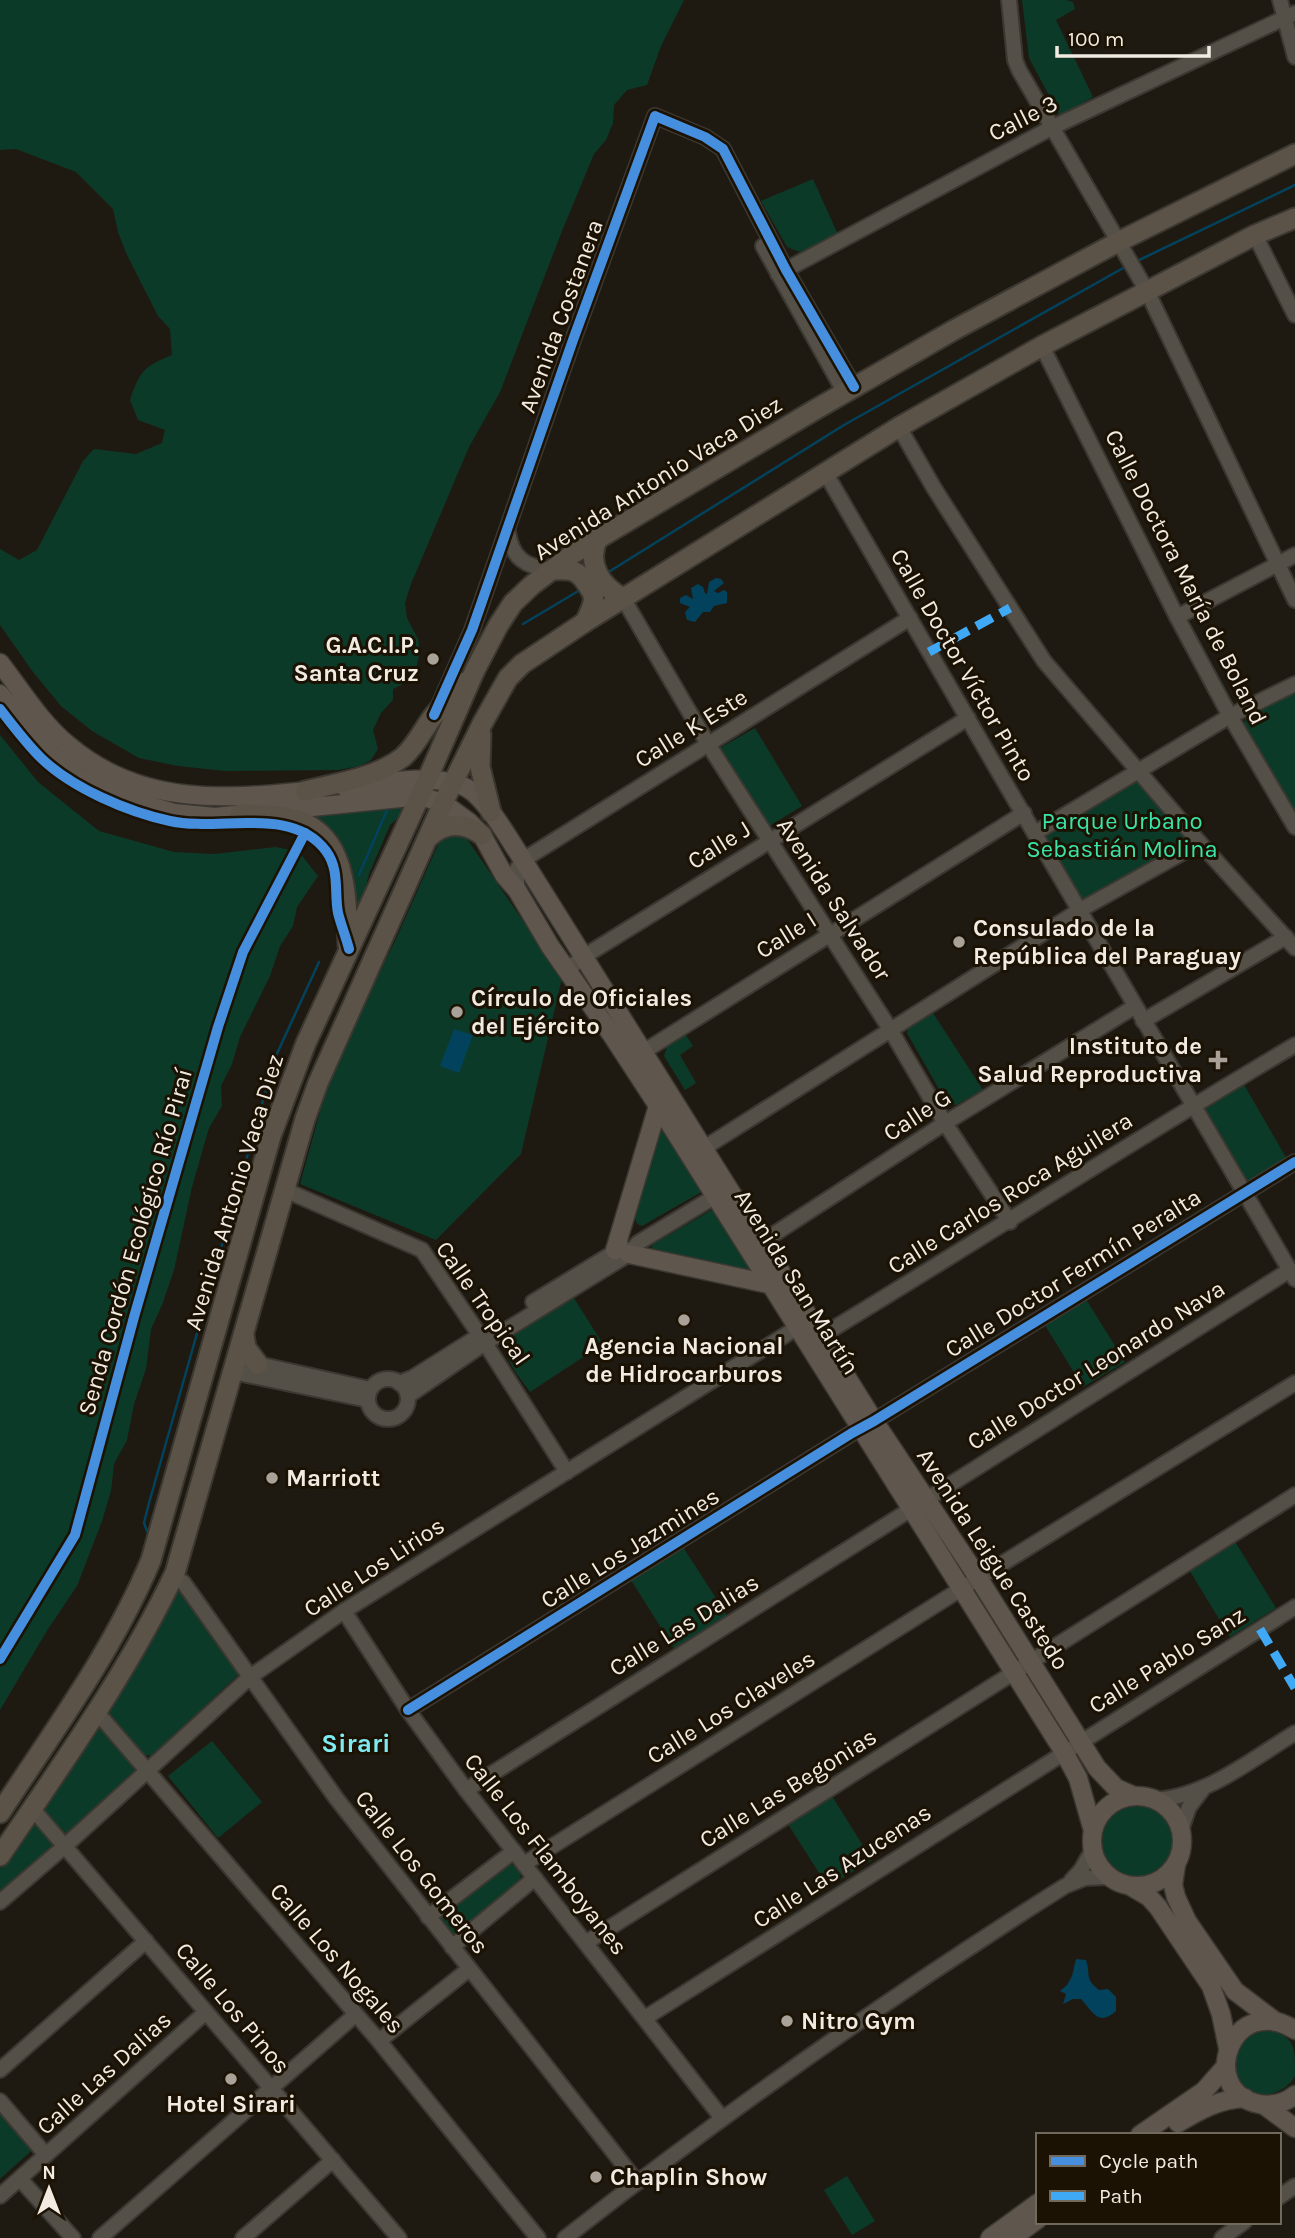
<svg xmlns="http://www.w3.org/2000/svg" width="1295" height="2238" viewBox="0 0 1295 2238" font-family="Karla,sans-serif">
  <rect width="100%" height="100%" fill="#1f1a11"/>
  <g fill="#0c3a28">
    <path d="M0,0h684l-23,46 -14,39 -20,5 -13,15 -1,18 -7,17 -12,14 -32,77 -62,161 -31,55 -58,137 -6,19 2,15 11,21 2,13 -4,17 -7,12 -16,8v11l-12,13 -8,17 5,19 -7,11 -11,6 -22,4 -113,1 -47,-5 -39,-8 -47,-27 -31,-25 -28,-34 -33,-47v-76l19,11 18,-10 46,-89 11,-12 42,5 26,-11 3,-13 -27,-10 -8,-20c10,-29 13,-33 42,-45l-2,-26 -12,-13 -31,-61 -9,-23 -5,-23 -37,-37 -60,-23 -16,1z"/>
    <polygon points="1022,0 1066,0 1073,2 1075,9 1056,20 1093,97 1060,116 1029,58"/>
    <polygon points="813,179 839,237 805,254 787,247 761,201"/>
    <polygon points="1295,691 1295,813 1244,725 1246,714"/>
    <polygon points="755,728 802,806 768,827 720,748"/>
    <polygon points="0,735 38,782 99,831 174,852 214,854 276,847 299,852 318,876 297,907 293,926 280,946 270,976 240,1037 232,1064 221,1086 222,1106 209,1128 192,1187 174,1270 162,1305 151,1329 146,1369 134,1404 127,1440 114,1464 111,1491 102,1521 77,1586 48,1629 0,1710"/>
    <polygon points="1134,780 1140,783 1186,837 1183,847 1086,900 1081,899 1047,839 1047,834"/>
    <polygon points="405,804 403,813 390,825 369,874 363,898 354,919 347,859 340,847 299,814"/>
    <polygon points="448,832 465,836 562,978 521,1154 436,1240 300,1184 326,1090 344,1045 396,939 441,838"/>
    <polygon points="933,1013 983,1090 956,1105 947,1103 907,1033 908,1027"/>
    <polygon points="686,1035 693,1046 680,1055 696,1083 685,1090 664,1056 667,1046"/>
    <polygon points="1243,1083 1288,1161 1249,1181 1244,1180 1205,1112 1205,1107"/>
    <polygon points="659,1120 703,1191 642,1226 637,1224 635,1218"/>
    <polygon points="715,1208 758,1275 651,1254 652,1245"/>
    <path d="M572,1295l31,49 -73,48c-12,-18 -31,-35 -21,-57z"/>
    <polygon points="1084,1296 1125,1362 1083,1387 1043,1322"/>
    <polygon points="1234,1540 1276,1608 1230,1637 1188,1568"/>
    <polygon points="683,1547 728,1617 675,1650 631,1580"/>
    <polygon points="178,1583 238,1671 238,1675 152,1756 141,1754 105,1711"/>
    <polygon points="98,1726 135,1767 134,1774 69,1833 65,1833 43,1812 43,1808"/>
    <polygon points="212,1741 262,1802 218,1838 168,1776"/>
    <polygon points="830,1793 872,1860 828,1887 786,1821"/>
    <circle cx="1138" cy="1842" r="36"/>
    <polygon points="36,1819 56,1841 55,1848 0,1897 0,1869 32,1820"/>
    <polygon points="505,1864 513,1865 519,1871 522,1882 461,1932 448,1936 440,1927 444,1910"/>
    <path d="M1270,2026c25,16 25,17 25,50 -10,18 -37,26 -53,10 -4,-4 -7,-10 -10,-14l9,-37z"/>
    <polygon points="0,2113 31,2151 0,2179"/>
    <polygon points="847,2176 875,2221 852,2235 824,2190"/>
  </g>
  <g fill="#03425c">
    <polygon points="716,578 721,579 724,583 714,591 718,593 724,590 727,592 727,603 714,606 710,612 703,612 695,622 687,620 685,612 690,607 680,603 680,598 686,595 693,599 691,588 698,584 703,587 705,593 707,594 709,582"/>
    <polygon points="454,1029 473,1035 459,1073 440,1066"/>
    <path d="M1076,1959l10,1c5,15 -2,18 13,30l9,-1 8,8v14c-18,16 -23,1 -35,-12h-8l-10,5 3,-10 -6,-3 7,-6 5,-9z"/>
  </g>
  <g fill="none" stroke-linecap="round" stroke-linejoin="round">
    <g stroke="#03425c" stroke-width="2.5">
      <polyline points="1135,262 1295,185"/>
      <polyline points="607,573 844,425 1125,267"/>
      <polyline points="523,624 580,590"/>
      <polyline points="359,875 387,810"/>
      <polyline points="147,1531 144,1523 149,1503 275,1058 319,962"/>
    </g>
    <g stroke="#3b3731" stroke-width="18">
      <g id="minor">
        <polyline points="1009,0 1015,60 1019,70 1147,291 1295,600"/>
        <polyline points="1280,0 1295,57"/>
        <polyline points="1255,235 1295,315"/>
        <polyline points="763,246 845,393"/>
        <polyline points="778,274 1053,127 1295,13"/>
        <polyline points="1042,346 1177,617 1230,716 1295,827"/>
        <polyline points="899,427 934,488 1044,661 1200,843 1295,948"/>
        <path d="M825,472c155,270 313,538 470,807"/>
        <path d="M508,532c4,27 18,35 44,38"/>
        <polyline points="623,598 708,744 890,1029 945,1123 1010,1222"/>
        <polyline points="1177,617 1295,555"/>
        <polyline points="439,705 472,630 573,340 655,116 705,137 723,149 786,270 854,387"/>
        <polyline points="1035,833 1230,716 1295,684"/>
        <polyline points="517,890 517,869 523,860 910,618"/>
        <polyline points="567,970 583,957 968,718"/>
        <polyline points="1143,1021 1286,937"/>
        <polyline points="643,1052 1024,813"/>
        <polyline points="704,1148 1080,910 1200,843"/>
        <polyline points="285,1190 422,1250 485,1343 567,1472"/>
        <polyline points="762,1242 945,1123 1134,1007"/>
        <polyline points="533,1302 623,1247"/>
        <path d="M821,1336c159,-96 314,-197 474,-291"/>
        <polyline points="249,1362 370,1389"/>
        <polyline points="233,1372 368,1400"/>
        <circle cx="388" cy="1399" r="20"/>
        <polyline points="399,1383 412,1378 477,1337"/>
        <polyline points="408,1396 485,1343 629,1254 638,1243 714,1197"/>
        <polyline points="183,1582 336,1798 637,2182"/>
        <polyline points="344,1611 408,1710 466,1790 722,2118"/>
        <polyline points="408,1710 852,1433 874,1421 1295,1162"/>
        <polyline points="96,1711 379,2041 538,2238"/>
        <polyline points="466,1790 1290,1270"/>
        <path d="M1157,1800c52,-5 95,-41 138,-67"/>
        <polyline points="32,1808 399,2238"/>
        <polyline points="1181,1830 1189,1807 1202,1790"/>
        <polyline points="524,1864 961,1589 1295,1383"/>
        <polyline points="1071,1881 1081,1870 1092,1851"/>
        <polyline points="0,1902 65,1846 250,1677 344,1611 806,1322"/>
        <polyline points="428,1917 514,1851"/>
        <polyline points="587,1942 1295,1495"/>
        <polyline points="452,1947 535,1878"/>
        <polyline points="645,2018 1295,1607"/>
        <polyline points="379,2041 469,1969"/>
        <polyline points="0,2070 146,1941"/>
        <polyline points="0,2101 46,2155"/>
        <polyline points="20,2179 73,2238"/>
        <polyline points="0,2196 206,2012"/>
        <polyline points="1279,2197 1295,2186"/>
        <polyline points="100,2238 355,2015"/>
        <polyline points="243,2238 333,2160"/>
        <path d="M565,2238c161,-126 327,-243 500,-352l20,-8 22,-1"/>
        <polyline points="1222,2238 1244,2222"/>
      </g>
    </g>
    <g stroke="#3b3731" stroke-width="21">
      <g id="major">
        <path d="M0,663c21,27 41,60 68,82 74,63 160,54 250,45"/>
        <polyline points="0,694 51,754 81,777 133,801 174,813 215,817 420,796 443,803 469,822 482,835 504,875 517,890 550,946 612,1035 672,1127 1064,1752 1078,1778 1092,1827"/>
        <path d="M345,787c34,-3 103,-18 129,6 20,18 34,45 49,67l351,561 105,158 118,189 19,20 18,8"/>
        <polyline points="615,1250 658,1106"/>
        <polyline points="629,1254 769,1284"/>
        <circle cx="1137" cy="1841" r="45"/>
        <polyline points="1176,1865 1173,1885 1176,1897 1187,1921 1235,1991 1276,2022"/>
        <polyline points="1132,1887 1149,1897 1158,1907 1211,1986 1221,2014 1228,2048"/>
        <path d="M1295,2030c-63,-40 -99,61 -36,74 13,2 26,-1 36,-9"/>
        <polyline points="1264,2105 1295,2128"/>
        <path d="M1178,2123c22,-13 41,-24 67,-25"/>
        <polyline points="1140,2135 1204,2091 1226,2066"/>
        <polyline points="990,2238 1038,2203"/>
        <polyline points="1012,2238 1038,2219"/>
      </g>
    </g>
    <g stroke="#3b3731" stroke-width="23">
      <g id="highway">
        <path d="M598,538c-12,25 2,48 25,60"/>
        <path d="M552,570c19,-1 26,-1 36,16 3,5 7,9 5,16 -1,7 -5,14 -8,20"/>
        <polyline points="481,734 480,767 491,812"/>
        <path d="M305,791c32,-8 71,-13 98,-34 14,-12 21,-30 32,-43 10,-11 21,-21 30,-32"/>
        <path d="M240,814c20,1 41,0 60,7 49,19 46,80 48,124"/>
        <path d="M429,837c16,-15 35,-15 53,-2"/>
        <polyline points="244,1335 246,1348 258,1364"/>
        <path d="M0,1813c54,-83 113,-162 151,-253l120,-424 35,-93 114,-247 55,-126 23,-44 15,-23 19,-18 42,-32 244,-145 136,-78 164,-88 177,-88"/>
        <path d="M0,1856c62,-92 127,-182 175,-283l130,-454 13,-36 125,-280 39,-79 26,-46 14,-14 63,-42 314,-195 143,-81 213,-111 40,-17"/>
      </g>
    </g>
    <use href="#minor" stroke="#545048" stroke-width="14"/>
    <use href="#major" stroke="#5f574e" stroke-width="18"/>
    <use href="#highway" stroke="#5c5348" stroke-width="19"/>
    <g stroke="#3fa9f5" stroke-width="9" stroke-dasharray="18 9" stroke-linecap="butt">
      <polyline points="929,652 1010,608"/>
      <polyline points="1260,1629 1295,1688"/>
    </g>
    <g stroke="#1b1203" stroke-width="15">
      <g id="cycleway">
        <path d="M0,709c13,17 26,34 41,49 31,30 87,54 129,63 49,11 122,-16 156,30 14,19 8,41 12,62 3,12 8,24 11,36"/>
        <polyline points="434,715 472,630 573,340 655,116 705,137 723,149 786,270 854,387"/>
        <polyline points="0,1659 75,1535 134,1317 218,1027 243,952 305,833"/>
        <polyline points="408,1710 852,1433 874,1421 1295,1162"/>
      </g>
    </g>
    <use href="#cycleway" stroke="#468fdf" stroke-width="10"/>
  </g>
  <g fill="#a8a298" stroke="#1b1203" stroke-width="2.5">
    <circle cx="433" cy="659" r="7"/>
    <circle cx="959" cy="942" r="7"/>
    <circle cx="457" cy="1012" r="7"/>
    <path d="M1214.5 1049.5h7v7h7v7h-7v7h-7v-7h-7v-7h7z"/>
    <circle cx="684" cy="1320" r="7"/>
    <circle cx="272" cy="1478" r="7"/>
    <circle cx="787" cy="2021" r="7"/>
    <circle cx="231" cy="2079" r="7"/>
    <circle cx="596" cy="2177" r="7"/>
  </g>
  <g text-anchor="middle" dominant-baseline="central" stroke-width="6" stroke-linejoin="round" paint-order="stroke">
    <g font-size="24" fill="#f2ebe1" stroke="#1b1203">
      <text transform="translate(1023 118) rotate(-27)">Calle 3</text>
      <text transform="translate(561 316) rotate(-70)">Avenida Costanera</text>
      <text transform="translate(658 478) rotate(-32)">Avenida Antonio Vaca Diez</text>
      <text transform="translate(1186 577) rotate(63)">Calle Doctora María de Boland</text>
      <text transform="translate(963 665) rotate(60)">Calle Doctor Víctor Pinto</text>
      <text transform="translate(691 728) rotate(-32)">Calle K Este</text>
      <text transform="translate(719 845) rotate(-32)">Calle J</text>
      <text transform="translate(834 899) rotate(57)">Avenida Salvador</text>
      <text transform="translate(786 935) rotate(-32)">Calle I</text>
      <text transform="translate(917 1115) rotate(-33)">Calle G</text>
      <text transform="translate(234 1192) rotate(-73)">Avenida Antonio Vaca Diez</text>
      <text transform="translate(1010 1193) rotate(-32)">Calle Carlos Roca Aguilera</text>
      <text transform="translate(135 1242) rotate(-74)">Senda Cordón Ecológico Río Piraí</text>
      <text transform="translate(1073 1273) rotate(-32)">Calle Doctor Fermín Peralta</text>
      <text transform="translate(797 1282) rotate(58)">Avenida San Martín</text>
      <text transform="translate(483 1303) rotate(55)">Calle Tropical</text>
      <text transform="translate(1096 1365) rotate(-32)">Calle Doctor Leonardo Nava</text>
      <text transform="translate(630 1548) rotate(-32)">Calle Los Jazmines</text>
      <text transform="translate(993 1559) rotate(57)">Avenida Leigue Castedo</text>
      <text transform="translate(374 1567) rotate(-33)">Calle Los Lirios</text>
      <text transform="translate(684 1625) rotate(-32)">Calle Las Dalias</text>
      <text transform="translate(1167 1660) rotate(-32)">Calle Pablo Sanz</text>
      <text transform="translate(731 1707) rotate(-32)">Calle Los Claveles</text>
      <text transform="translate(788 1788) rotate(-32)">Calle Las Begonias</text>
      <text transform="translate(546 1854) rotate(52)">Calle Los Flamboyanes</text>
      <text transform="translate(842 1866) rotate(-33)">Calle Las Azucenas</text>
      <text transform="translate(422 1872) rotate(52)">Calle Los Gomeros</text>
      <text transform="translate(337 1958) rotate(49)">Calle Los Nogales</text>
      <text transform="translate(233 2008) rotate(50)">Calle Los Pinos</text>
      <text transform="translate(104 2073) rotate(-42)">Calle Las Dalias</text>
    </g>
    <g font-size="24" font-weight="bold" fill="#f2ebe1" stroke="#1b1203" text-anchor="start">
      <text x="419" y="645" text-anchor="end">G.A.C.I.P.<tspan x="419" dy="28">Santa Cruz</tspan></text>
      <text x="973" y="928">Consulado de la<tspan x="973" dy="28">República del Paraguay</tspan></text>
      <text x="471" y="998">Círculo de Oficiales<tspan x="471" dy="28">del Ejército</tspan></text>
      <text x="1202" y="1046" text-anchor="end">Instituto de<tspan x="1202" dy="28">Salud Reproductiva</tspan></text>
      <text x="684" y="1346" text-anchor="middle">Agencia Nacional<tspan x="684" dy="28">de Hidrocarburos</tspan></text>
      <text x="286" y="1478">Marriott</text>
      <text x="801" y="2021">Nitro Gym</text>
      <text x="231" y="2104" text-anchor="middle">Hotel Sirari</text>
      <text x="610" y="2177">Chaplin Show</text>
    </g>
    <g font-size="24" fill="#3ae4a9" stroke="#1b1203">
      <text x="1122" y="821">Parque Urbano<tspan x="1122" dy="28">Sebastián Molina</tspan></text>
    </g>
    <g font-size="26" font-weight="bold" fill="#7eeaf2" stroke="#1b1203">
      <text x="356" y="1743">Sirari</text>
    </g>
  </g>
  <rect x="1036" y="2133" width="245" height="91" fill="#1b1203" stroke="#71695c" stroke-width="2"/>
  <rect x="1050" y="2156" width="35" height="10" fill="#468fdf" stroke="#71695c" stroke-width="2"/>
  <text x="1099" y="2168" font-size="21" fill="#f2ebe1">Cycle path</text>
  <rect x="1050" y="2191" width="35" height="10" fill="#3fa9f5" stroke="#71695c" stroke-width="2"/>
  <text x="1099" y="2203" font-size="21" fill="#f2ebe1">Path</text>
  <g transform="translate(49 2189)" stroke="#1b1203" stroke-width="5" paint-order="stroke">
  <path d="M0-5L12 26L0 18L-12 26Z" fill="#f2ebe1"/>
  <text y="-10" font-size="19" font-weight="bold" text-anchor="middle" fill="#f2ebe1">N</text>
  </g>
  <path d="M1057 46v10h152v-10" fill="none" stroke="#f2ebe1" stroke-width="3.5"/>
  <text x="1068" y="46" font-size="21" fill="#f2ebe1" stroke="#1b1203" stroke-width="5" paint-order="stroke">100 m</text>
</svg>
